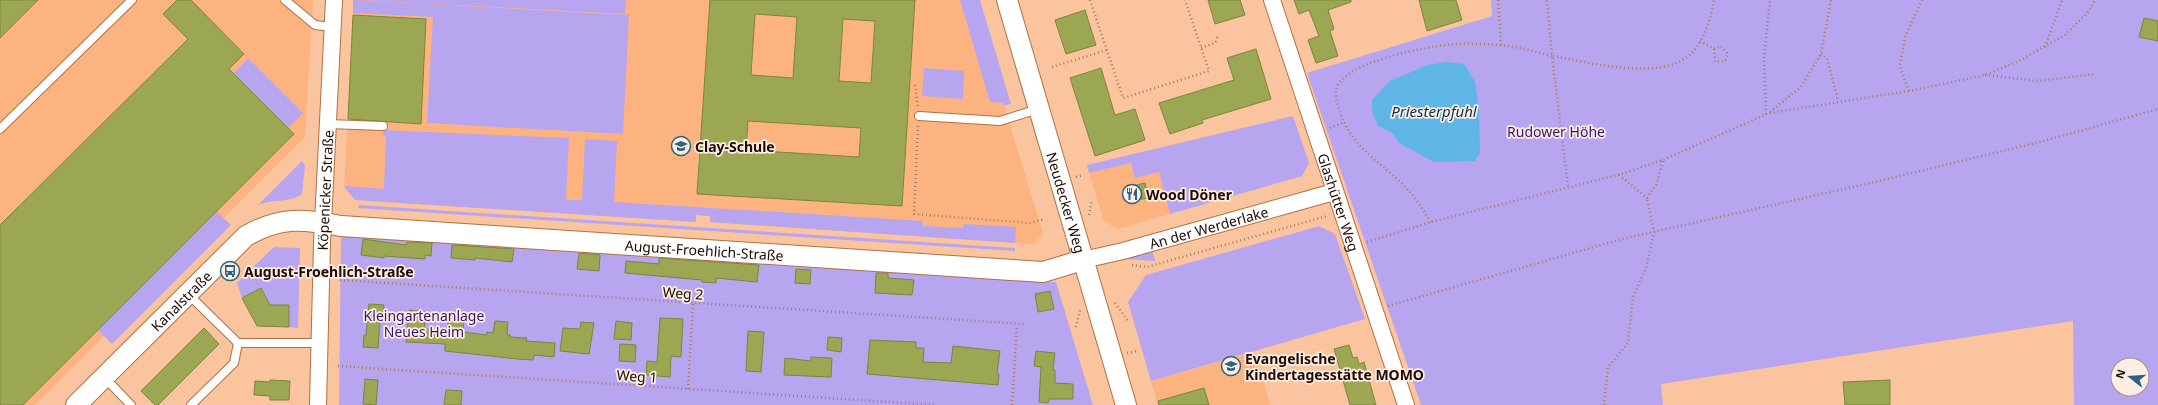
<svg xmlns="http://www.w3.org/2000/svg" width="2158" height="405" viewBox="0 0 2158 405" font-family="'Noto Sans',sans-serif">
  <rect width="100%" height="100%" fill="#fac49f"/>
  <g fill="#fdb380">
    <polygon points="0,0 313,0 305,137 35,405 0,405"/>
    <polygon points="354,0 972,0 1043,233 1034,244 710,222 710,216 696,215 696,222 355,200 344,188"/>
    <polygon points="1131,163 1159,172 1170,214 1118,229 1104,221 1089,173"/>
    <polygon points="1255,352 1270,405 1158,405 1151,381"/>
  </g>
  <g fill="#b8a5f0" fill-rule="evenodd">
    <polygon points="353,0 629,15 623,134 427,123 433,17 353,13"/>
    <polygon points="359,0 626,0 625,14"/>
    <polygon points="960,0 980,0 1011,104 1004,106 1003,103 990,102"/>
    <path d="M1491,0h667v405h-84l-1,-84 -412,63 2,21h-242l-114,-332 185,-57zM2118,365h24v24h-24z"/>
    <polygon points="248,58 303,113 288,128 233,74"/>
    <polygon points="924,68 964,71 963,99 922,96"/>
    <polygon points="1293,116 1309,163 1302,176 1170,214 1159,172 1135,178 1131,163 1089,173 1087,165"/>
    <polygon points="383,130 569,138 566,200 582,200 585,139 617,141 614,202 923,221 923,226 963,228 964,224 1016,227 1015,243 710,222 710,216 696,215 696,222 355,200 344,186 384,189 386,136 383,136"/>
    <path d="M302,161l3,5 -3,28c-11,9 -31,5 -44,11z"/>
    <polygon points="359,205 1015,248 1015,251 358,208"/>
    <polygon points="217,212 231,225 112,344 98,330"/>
    <polygon points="1319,226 1335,234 1365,319 1151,381 1128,302 1146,275"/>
    <polygon points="341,236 1056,282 1093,405 339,405"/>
    <polygon points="274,247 300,248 298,328 289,327 289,305 276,305 274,307 269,307 266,303 268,300 261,288 242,298 237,283"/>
    <polygon points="1152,250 1155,261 1124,259 1124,258"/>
  </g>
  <polygon fill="#5fb6e6" points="1446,62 1464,64 1475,82 1479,110 1480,153 1475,161 1434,162 1399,143 1392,133 1378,126 1372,111 1372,100 1390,81 1427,65"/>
  <g fill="#9ca753" stroke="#7c853b" fill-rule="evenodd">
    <polygon points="0,0 38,0 0,38"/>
    <polygon points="177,0 191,0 244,54 229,69 294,134 23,405 0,405 0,225 188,39 163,14"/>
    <path d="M710,0h205l-13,206 -205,-12zM755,14l42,3 -4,61 -42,-3zM843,19l32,2 -4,62 -32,-2zM748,121l113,7 -2,29 -113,-7z"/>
    <polygon points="1208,0 1240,0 1245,15 1215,24"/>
    <polygon points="1294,0 1351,0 1351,2 1328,10 1334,29 1330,31 1338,56 1316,63 1308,40 1319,36 1309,10 1299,14"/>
    <polygon points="1419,0 1456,0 1462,20 1427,31"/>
    <polygon points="1085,10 1096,45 1066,54 1055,20"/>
    <polygon points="353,15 426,19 421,124 348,119"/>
    <polygon points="2144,18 2158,21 2158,41 2139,37"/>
    <polygon points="1256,49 1271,99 1202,120 1203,123 1170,134 1159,103 1234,80 1227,58"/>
    <polygon points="1101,68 1115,115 1135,109 1145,140 1095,156 1070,78"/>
    <polygon points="1145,183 1148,198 1127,202 1124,188"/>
    <polygon points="363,239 406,245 407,242 432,243 431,256 425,255 425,259 384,256 384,258 361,255"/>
    <polygon points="452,245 514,249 512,262 475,258 475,260 451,258"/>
    <polygon points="579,253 600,255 599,271 577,269"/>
    <polygon points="659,258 759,265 757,282 716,278 716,283 702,282 702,280 625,273 626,261 659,264"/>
    <polygon points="796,269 811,270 810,284 795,283"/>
    <polygon points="876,273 888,273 888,278 914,280 912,295 875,293"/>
    <polygon points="261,288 270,305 289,305 289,327 257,326 242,298"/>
    <polygon points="1050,291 1054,309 1038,312 1035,294"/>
    <polygon points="369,304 384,305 382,321 380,321 378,348 363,347 364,335 366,335"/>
    <polygon points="409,310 426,312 424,329 448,331 448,315 464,316 463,332 487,335 487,332 493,333 495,321 508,322 507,334 510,335 510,337 527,338 526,341 555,343 554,357 534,355 533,360 518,359 445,351 445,344 406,342"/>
    <polygon points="660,318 683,319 681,357 671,356 670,377 646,375 647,361 657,362"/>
    <polygon points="616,321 632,323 631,340 614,339"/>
    <polygon points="581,322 594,323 589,354 560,351 563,328 580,329"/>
    <polygon points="204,328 219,344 158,405 155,405 141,391"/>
    <polygon points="748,331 764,332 761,372 746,371"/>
    <polygon points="828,337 842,338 841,352 827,350"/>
    <polygon points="870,340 916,342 916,348 924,348 923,362 951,363 953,346 1000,351 997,373 999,374 998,385 867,374"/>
    <polygon points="620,344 636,345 635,362 619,361"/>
    <polygon points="1349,345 1353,358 1357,357 1359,364 1364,362 1376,405 1350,405 1334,349"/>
    <polygon points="1036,351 1055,353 1053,370 1055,370 1055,383 1073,384 1073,399 1049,399 1048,403 1039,402 1041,367 1034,366"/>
    <polygon points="811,357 832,358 831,377 784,375 785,358 811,361"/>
    <polygon points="365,379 378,380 376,405 363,404"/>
    <polygon points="270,380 290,381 289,400 270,400 270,396 254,395 255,381 270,382"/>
    <polygon points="1890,380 1890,405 1845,405 1843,382"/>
    <polygon points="1204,388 1209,405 1159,405 1158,401"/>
    <polygon points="446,390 462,391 461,405 444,405"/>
  </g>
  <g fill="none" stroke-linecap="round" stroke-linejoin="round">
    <g stroke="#af7144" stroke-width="10">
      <g id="service">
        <polyline points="285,0 315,25 332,27"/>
        <polyline points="919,116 1000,121 1038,109"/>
        <polyline points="328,124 383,126"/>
        <polyline points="0,129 132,0"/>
        <polyline points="187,293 238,343 320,343"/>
        <polyline points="104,377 131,405"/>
        <polyline points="191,405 234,363 238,343"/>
      </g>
    </g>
    <g stroke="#af7144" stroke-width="18">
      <g id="minor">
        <path id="s1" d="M1272,0l134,405"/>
        <path id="s2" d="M1083,260l40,-9 211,-59"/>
        <path id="s3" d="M318,405l4,-162 12,-243"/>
      </g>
    </g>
    <g stroke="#af7144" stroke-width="22">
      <g id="tertiary">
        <path id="s4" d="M1007,0l119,405"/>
        <path id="s5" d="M76,405l170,-169c35,-20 57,-17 95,-10l702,46 40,-12"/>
      </g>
    </g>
    <g stroke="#a67c62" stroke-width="2.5" stroke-dasharray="1 3" stroke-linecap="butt">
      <polyline points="1090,0 1123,98 1209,71 1185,0"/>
      <polyline points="1498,0 1501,45"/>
      <polyline points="1700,41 1714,49 1715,62 1725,61 1728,54 1721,46 1714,49"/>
      <polyline points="2045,47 2062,0"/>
      <polyline points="1201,48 1215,43 1218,36"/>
      <polyline points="1821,54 1827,58 1838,101"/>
      <polyline points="1052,67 1107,50"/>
      <polyline points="1985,75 2038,81 2096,74"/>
      <polyline points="915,85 918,107"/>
      <polyline points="1909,91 1900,67 1905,37 1922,0"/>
      <polyline points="1770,112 1801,87 1821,54 1831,0"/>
      <polyline points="1766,114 1764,57 1770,0"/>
      <polyline points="918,126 914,214 1030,223 1044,219"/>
      <polyline points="1330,128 1344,122"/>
      <polyline points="1619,175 1647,198 1657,183 1663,160"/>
      <polyline points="1076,177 1084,175"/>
      <path d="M1568,186l-16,-130c37,6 118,29 144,-8 10,-13 15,-32 18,-48"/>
      <polyline points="1089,215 1092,200"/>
      <path d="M1431,222c-8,-12 -15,-24 -25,-34 -20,-22 -50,-38 -62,-66 -4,-9 -9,-23 -8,-32 4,-28 97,-45 120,-46 14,-1 29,0 43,1 18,1 36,7 53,11l-5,-56"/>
      <polyline points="1367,242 1431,222 1618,175 1663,160 1769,113 1909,91 1985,75 2017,62 2065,35 2089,11 2095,0"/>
      <polyline points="1132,265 1147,267 1327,216"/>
      <polyline points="340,280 1024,324"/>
      <polyline points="1115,303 1128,321"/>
      <polyline points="1388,306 1622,239 1866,184 2040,142 2158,109"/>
      <polyline points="1076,327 1080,310"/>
      <polyline points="1127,353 1137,351"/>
      <polyline points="338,366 935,405"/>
      <polyline points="688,389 693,304"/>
      <polyline points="1012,405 1017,325"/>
      <polyline points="1604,405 1608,367 1628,343 1633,297 1646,268 1654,232 1647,198"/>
    </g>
    <use href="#service" stroke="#fff" stroke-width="8"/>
    <use href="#minor" stroke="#fff" stroke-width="16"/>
    <use href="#tertiary" stroke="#fff" stroke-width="20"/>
  </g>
  <defs>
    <g id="school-ring" transform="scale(1)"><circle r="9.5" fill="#fdeee5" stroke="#2d617d" stroke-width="1.5"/><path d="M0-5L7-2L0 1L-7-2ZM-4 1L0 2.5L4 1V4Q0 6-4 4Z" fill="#2d617d"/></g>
    <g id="restaurant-ring" transform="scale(1)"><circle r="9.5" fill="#fdeee5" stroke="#2d617d" stroke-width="1.5"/><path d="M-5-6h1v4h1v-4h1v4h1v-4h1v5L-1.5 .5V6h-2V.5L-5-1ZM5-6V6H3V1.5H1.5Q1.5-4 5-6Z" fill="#2d617d"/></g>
    <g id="bus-ring" transform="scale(1)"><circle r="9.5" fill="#fdeee5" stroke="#2d617d" stroke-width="1.5"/><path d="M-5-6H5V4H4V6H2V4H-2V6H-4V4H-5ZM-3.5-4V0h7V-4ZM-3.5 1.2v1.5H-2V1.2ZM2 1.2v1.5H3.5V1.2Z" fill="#2d617d"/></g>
  </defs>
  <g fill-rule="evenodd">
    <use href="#school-ring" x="681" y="146"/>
    <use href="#restaurant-ring" x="1132" y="194"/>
    <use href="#bus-ring" x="230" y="271"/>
    <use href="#school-ring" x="1231" y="366"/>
  </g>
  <g text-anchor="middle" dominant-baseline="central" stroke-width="3.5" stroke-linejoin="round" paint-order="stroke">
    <g font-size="14" fill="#37136b" stroke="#fdeee5">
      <text x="1556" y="131">Rudower Höhe</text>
      <text x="424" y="315">Kleingartenanlage<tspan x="424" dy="16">Neues Heim</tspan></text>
    </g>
    <g font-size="14" font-weight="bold" fill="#200900" stroke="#fdeee5" text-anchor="start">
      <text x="695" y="146">Clay-Schule</text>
      <text x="1146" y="194">Wood Döner</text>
      <text x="244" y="271">August-Froehlich-Straße</text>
      <text x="1245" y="358">Evangelische<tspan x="1245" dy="16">Kindertagesstätte MOMO</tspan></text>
    </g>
    <g font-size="14" fill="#200900" stroke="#fdeee5">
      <text stroke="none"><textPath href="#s3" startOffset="215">Köpenicker Straße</textPath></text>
      <text stroke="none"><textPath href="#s4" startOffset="211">Neudecker Weg</textPath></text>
      <text stroke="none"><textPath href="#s1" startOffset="213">Glashütter Weg</textPath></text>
      <text stroke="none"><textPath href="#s2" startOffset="130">An der Werderlake</textPath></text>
      <text stroke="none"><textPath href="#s5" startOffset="702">August-Froehlich-Straße</textPath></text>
      <text transform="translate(683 293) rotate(4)">Weg 2</text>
      <text stroke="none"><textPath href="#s5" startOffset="148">Kanalstraße</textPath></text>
      <text transform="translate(637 376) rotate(4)">Weg 1</text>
    </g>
    <g font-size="15" font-style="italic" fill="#093145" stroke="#fdeee5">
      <text x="1434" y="111">Priesterpfuhl</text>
    </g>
  </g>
  <g transform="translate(2130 377) rotate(287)"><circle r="19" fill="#fdeee5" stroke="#a59289"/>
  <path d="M0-3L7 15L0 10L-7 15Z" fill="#2d617d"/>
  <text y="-6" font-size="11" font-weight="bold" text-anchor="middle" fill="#200900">N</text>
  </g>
</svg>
